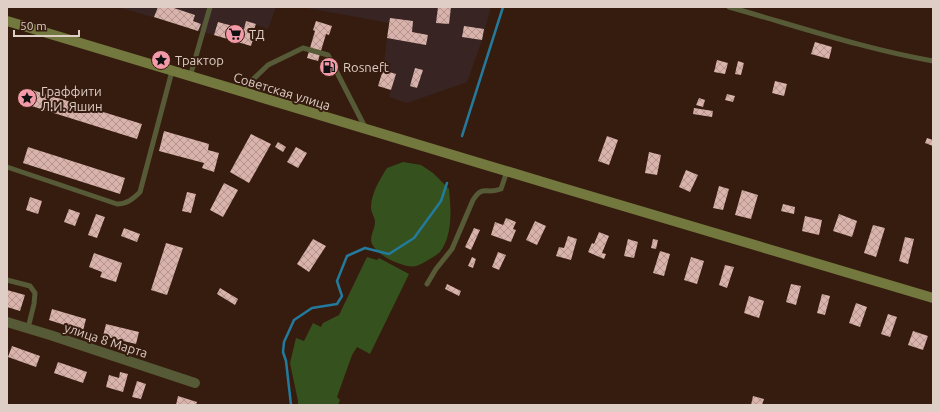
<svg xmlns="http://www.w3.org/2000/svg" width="940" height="412" viewBox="0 0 940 412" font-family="Ubuntu,sans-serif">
  <defs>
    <pattern id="building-cross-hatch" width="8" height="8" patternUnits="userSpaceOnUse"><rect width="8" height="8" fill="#d8b2ab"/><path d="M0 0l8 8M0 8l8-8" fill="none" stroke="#b3958f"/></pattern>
  </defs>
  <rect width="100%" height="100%" fill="#351c0f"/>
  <g fill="#382523">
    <polygon points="118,7 276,7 268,29 247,21 244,29 219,22 214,35"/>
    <polygon points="302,7 491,7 482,40 467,82 407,103 389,97 391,90 379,86 383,70 389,23"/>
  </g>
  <g fill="#35511d">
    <path d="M403,162l18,3 12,8 16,16c2,20 4,46 -9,63 -3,3 -19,13 -24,14 -12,3 -44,-12 -45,-26 0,-6 4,-12 4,-18 0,-5 -4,-9 -4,-15 0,-13 9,-28 16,-39z"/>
    <polygon points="367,257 377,260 379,258 409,274 370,354 357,347 352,355 337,397 340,400 338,405 298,405 298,401 290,363 296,338 304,341 313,323 321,327 323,323 339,315"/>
  </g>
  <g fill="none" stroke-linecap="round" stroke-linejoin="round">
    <g stroke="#237a9c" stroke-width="2.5">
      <polyline points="462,136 503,7"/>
      <polyline points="291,405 286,361 283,352 284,342 294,320 312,308 337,304 342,296 337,281 347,256 365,248 389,254 414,238 441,201 447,183"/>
    </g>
  </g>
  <g fill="url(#building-cross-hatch)">
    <polygon points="158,7 171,7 195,15 193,21 201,24 198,31 154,17"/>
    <polygon points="438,7 451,7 449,24 436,23"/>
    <polygon points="390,18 413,21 412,32 428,35 426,45 387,38"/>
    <polygon points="246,21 256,24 253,32 255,33 251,46 214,35 218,22 244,29"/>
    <polygon points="316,21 332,26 329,35 326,34 318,61 307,58 315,31 313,30"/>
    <polygon points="464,26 484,29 482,40 462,37"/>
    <polygon points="815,42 832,47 829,59 811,54"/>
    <polygon points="717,60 728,63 725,74 714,72"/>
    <polygon points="738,61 744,63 741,75 735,74"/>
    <polygon points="415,68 423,70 417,88 410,86"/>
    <polygon points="383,70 396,74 391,90 378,86"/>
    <polygon points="775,81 787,84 784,96 772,93"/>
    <polygon points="29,89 142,124 137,139 25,104"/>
    <polygon points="727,94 735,96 733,102 725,100"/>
    <polygon points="699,98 705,100 703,107 696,105"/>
    <polygon points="694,108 713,111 712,117 693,114"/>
    <polygon points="164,131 209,144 208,150 219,153 214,172 202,168 204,163 159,151"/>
    <polygon points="251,134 271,144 249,183 230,172"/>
    <polygon points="607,136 618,140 609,165 598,161"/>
    <polygon points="927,138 933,140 933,146 925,143"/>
    <polygon points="278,142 286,147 283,152 275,147"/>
    <polygon points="28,147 125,178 120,194 23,163"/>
    <polygon points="296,147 307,153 298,168 287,162"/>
    <polygon points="649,152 661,155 657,175 645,173"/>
    <polygon points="686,170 698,175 690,192 679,187"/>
    <polygon points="224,183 238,190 223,217 210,210"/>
    <polygon points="719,186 729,189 723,210 713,208"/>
    <polygon points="742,190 758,195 751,219 735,215"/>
    <polygon points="187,192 196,194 191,213 182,211"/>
    <polygon points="30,197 42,201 38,214 26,210"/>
    <polygon points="783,204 795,207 794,214 781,211"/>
    <polygon points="69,209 80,213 75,226 64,222"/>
    <polygon points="96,214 105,217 97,238 88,235"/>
    <polygon points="839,214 857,221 852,237 833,231"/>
    <polygon points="805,216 822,220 819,235 802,231"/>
    <polygon points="506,218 516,222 513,229 516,230 511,242 491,235 495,222 503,225"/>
    <polygon points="535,221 546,226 537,245 526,240"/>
    <polygon points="873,225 885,228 876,257 864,253"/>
    <polygon points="124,228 140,234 137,242 121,236"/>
    <polygon points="474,228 480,230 471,250 465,247"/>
    <polygon points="599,232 609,236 602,253 606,254 604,259 588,252 592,243 594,244"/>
    <polygon points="568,236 577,239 571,260 556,256 559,247 564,248"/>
    <polygon points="905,237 914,239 908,264 899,261"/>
    <polygon points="313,239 326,246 309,272 297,264"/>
    <polygon points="628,239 638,242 634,258 624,256"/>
    <polygon points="653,239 658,240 656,249 651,248"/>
    <polygon points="166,243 183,248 167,295 151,290"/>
    <polygon points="660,251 670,254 664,276 653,273"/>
    <polygon points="498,252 506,255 499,270 492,267"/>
    <polygon points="94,253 122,263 116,282 100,277 102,272 89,267"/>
    <polygon points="472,257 476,259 473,268 468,266"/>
    <polygon points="691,257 704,261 697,284 684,280"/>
    <polygon points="725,265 734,267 727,288 719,285"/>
    <polygon points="447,284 461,291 459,296 445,289"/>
    <polygon points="791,284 801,286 796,305 786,302"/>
    <polygon points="220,288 238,299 235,305 217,294"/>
    <polygon points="7,290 25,295 20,311 7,307"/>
    <polygon points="822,294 830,296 825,315 817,313"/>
    <polygon points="749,296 764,301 759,318 744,313"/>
    <polygon points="856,303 867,307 860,327 849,323"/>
    <polygon points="52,309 86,319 83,331 49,320"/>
    <polygon points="888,314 897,317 890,337 881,334"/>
    <polygon points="106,324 139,332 136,344 103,336"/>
    <polygon points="913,331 928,336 923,350 908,345"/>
    <polygon points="12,346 40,356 36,367 8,357"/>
    <polygon points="58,362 87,372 83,383 54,373"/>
    <polygon points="120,372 128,374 123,392 106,387 109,375 119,378"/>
    <polygon points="137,381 146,384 141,399 132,397"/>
    <polygon points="178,396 197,402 196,405 176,405"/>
    <polygon points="753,396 764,399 762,405 751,405"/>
  </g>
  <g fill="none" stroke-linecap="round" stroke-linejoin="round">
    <g stroke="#575a36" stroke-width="5">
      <path d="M729,7c68,19 135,42 204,54"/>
      <polyline points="190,77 210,7"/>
      <polyline points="241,91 268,65 303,48 328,55 366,129"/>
      <path d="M7,167l110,37c10,0 16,-5 23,-12l32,-121"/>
      <polyline points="7,280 30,286 35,293 34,304 28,328"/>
      <path d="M427,284l9,-15 16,-20 21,-49c10,-16 13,-5 28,-11l6,-18"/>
    </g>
    <polyline stroke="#575a36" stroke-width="10" points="7,322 50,335 195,383"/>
    <polyline stroke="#73783e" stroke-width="10" points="7,21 556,186 933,298"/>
  </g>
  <defs>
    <g id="supermarket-disc" transform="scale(1)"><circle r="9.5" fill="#f39aa8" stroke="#351c0f"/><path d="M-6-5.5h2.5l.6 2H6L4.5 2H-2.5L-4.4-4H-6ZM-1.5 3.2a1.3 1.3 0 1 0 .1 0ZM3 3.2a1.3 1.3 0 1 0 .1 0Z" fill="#111"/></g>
    <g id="sight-disc" transform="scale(1)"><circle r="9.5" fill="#f39aa8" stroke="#351c0f"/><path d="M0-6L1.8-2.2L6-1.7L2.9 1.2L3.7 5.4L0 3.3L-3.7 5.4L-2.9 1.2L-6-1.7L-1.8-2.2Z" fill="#111"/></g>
    <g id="fuel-disc" transform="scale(1)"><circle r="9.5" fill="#f39aa8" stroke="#351c0f"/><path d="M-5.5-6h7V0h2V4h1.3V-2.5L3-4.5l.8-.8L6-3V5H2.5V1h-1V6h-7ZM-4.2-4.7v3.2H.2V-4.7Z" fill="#111"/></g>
  </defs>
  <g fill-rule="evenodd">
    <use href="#supermarket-disc" x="235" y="34"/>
    <use href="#sight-disc" x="161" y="60"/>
    <use href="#fuel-disc" x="329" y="67"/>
    <use href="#sight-disc" x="27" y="98"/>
  </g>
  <g text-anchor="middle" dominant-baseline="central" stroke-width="4" stroke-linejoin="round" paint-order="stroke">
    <g font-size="13" fill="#dfcec6" stroke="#351c0f" text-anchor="start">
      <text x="249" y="34">ТД</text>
      <text x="175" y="60">Трактор</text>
      <text x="343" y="67">Rosneft</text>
      <text x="41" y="91">Граффити<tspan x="41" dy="15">Л.И. Яшин</tspan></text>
    </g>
    <g font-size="13" fill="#dfcec6" stroke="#351c0f">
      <text transform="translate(282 91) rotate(17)">Советская улица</text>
      <text transform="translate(106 340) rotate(18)">улица 8 Марта</text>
    </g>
  </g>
  <rect width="940" height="412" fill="none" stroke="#dfcec6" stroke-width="16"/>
  <path d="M14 30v6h65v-6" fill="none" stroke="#dfcec6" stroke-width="2"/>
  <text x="20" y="30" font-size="12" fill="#dfcec6" stroke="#351c0f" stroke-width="3" paint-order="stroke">50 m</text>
</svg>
